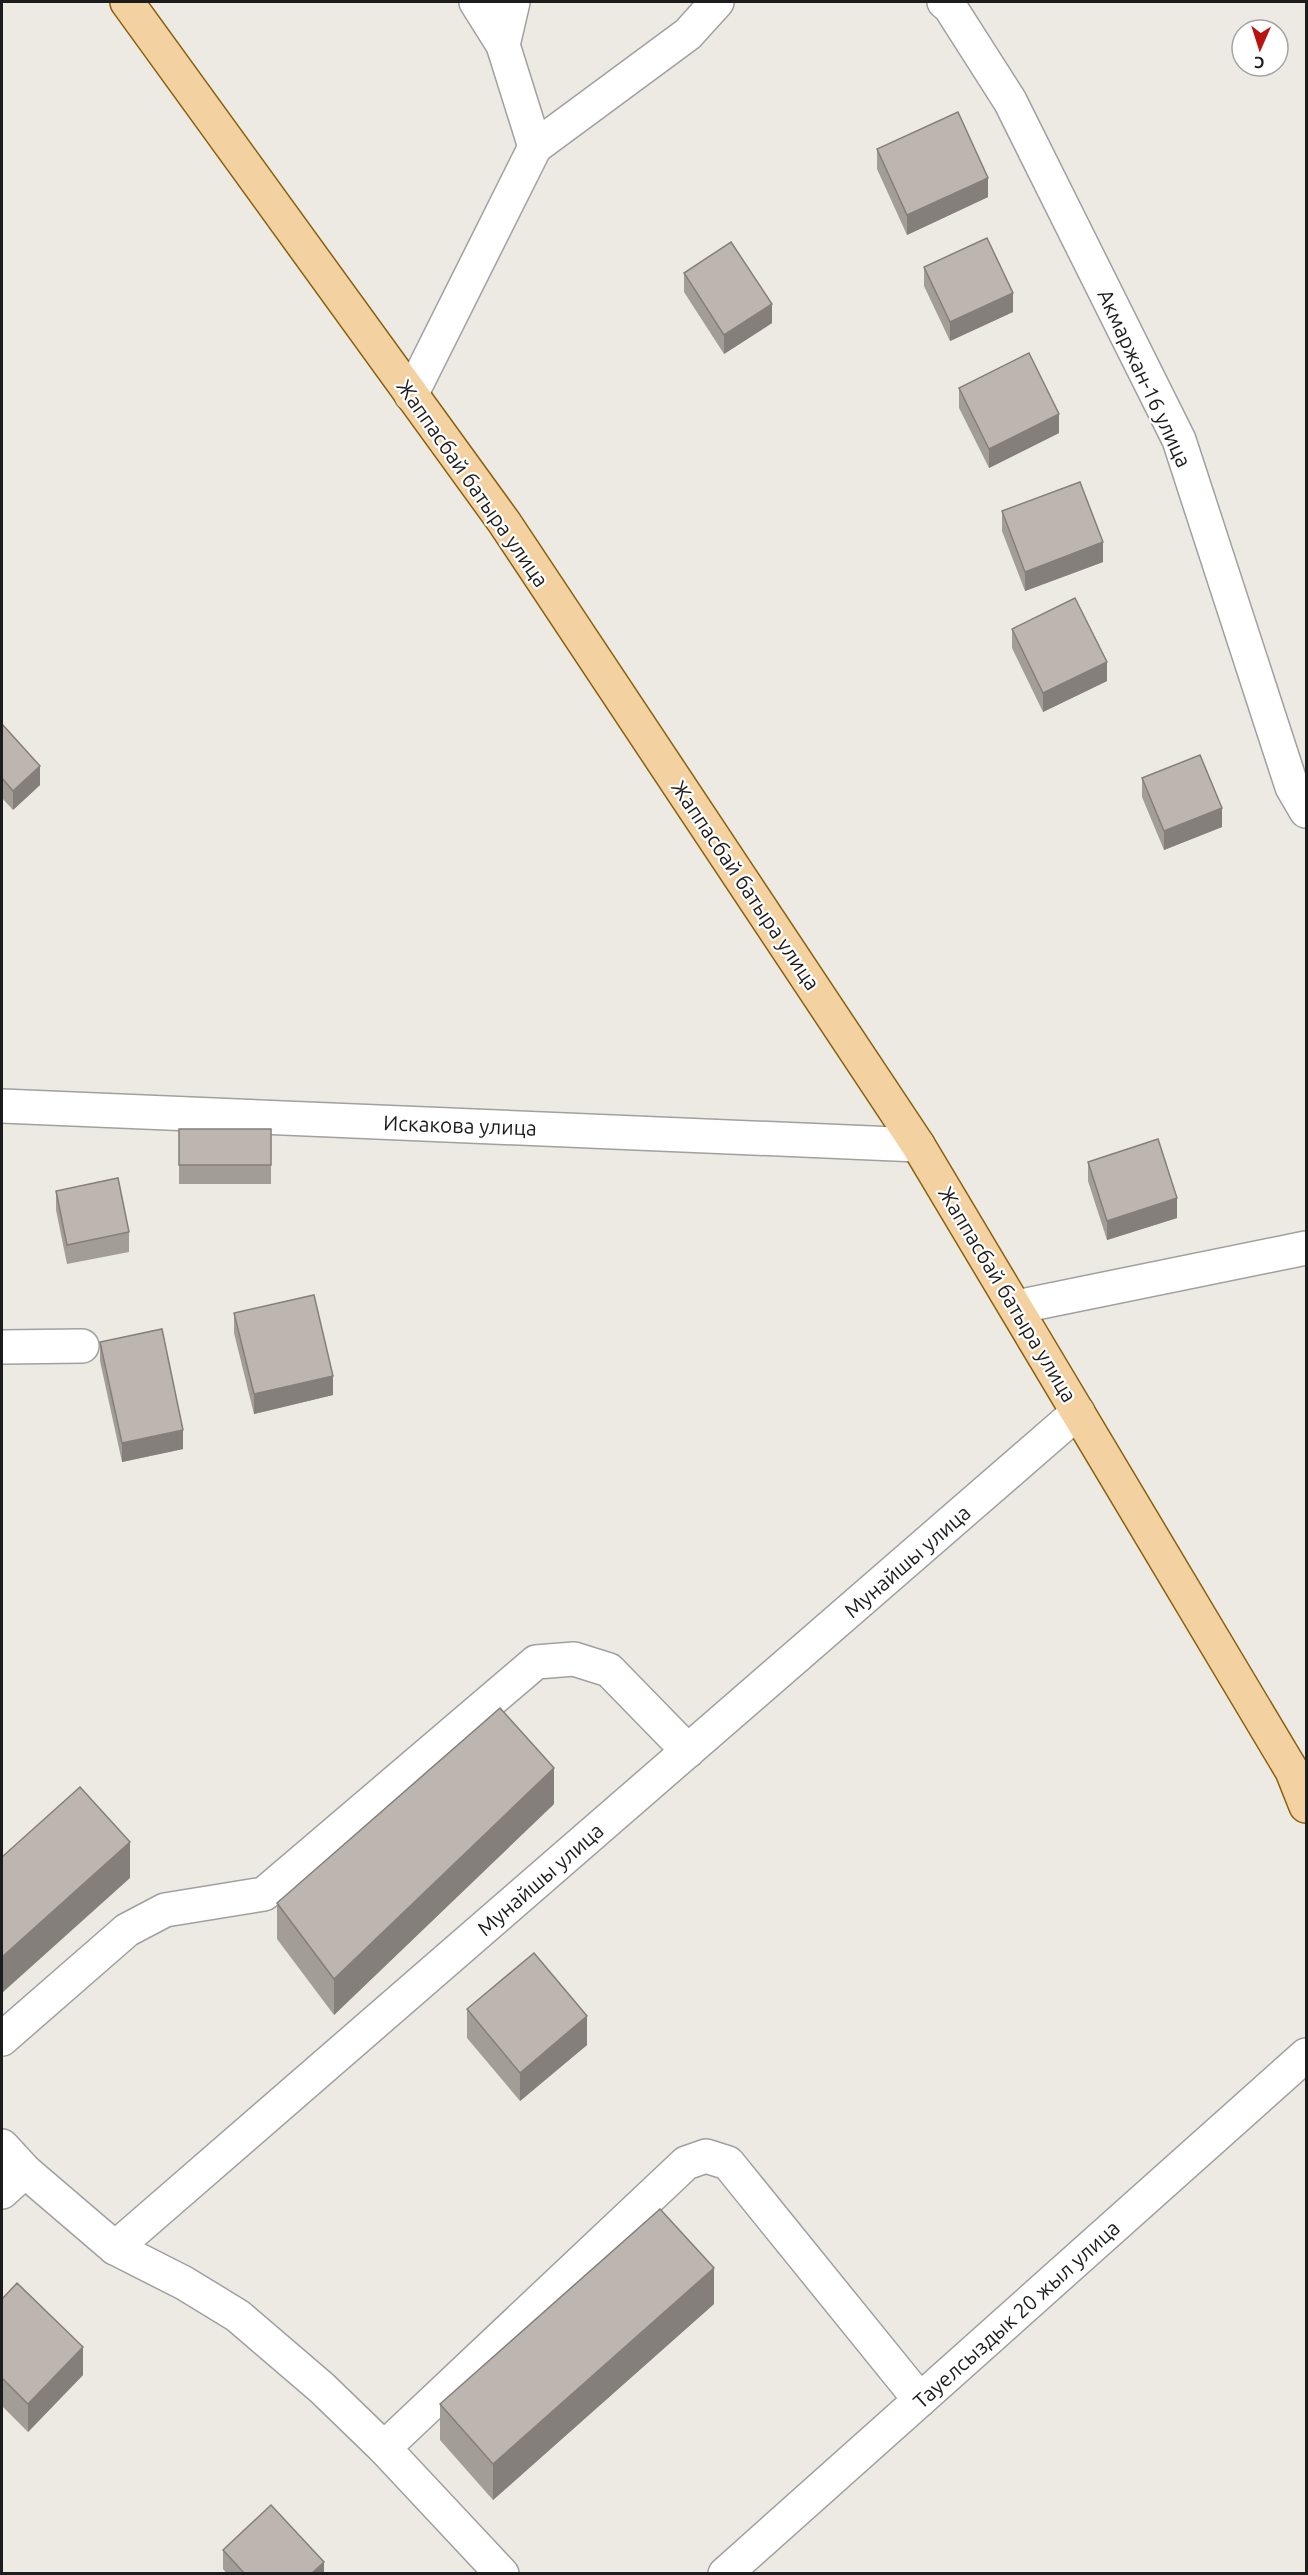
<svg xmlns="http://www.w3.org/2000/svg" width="1308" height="2575" viewBox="0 0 1308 2575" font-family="Ubuntu,sans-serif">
  <rect width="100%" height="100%" fill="#edeae3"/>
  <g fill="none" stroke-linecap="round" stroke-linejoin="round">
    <g stroke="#a0a0a0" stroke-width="36">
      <g id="minor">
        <polyline points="476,2 503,45 535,147"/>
        <polyline points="944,2 950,7 1010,101 1179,440 1292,787 1306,811"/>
        <polyline points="503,45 513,2"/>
        <polyline points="411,395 535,147 688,34 717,2"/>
        <polyline points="2,1106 918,1145"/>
        <polyline points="1016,1307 1306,1248"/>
        <polyline points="2,1347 82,1346"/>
        <polyline points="2,2039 127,1930 165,1910 264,1894 536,1662 574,1659 609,1670 688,1751"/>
        <polyline points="2,2146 25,2171"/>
        <polyline points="2,2192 25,2171 115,2248 1078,1412"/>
        <polyline points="115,2248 184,2283 238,2316 322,2388 384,2448 502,2574"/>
        <polyline points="384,2448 686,2163 706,2156 728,2163 920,2400"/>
        <polyline points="725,2574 1306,2055"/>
      </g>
    </g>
    <g stroke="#89610c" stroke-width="36">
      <polyline id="major" points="127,2 504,522 918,1145 1292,1771 1306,1806"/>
    </g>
    <use href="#minor" stroke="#fff" stroke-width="33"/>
    <use href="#major" stroke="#f4d1a1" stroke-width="33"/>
  </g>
  <g fill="#a39d97">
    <polygon points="877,149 988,197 907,235 877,169"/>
    <polygon points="924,267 1013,312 950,341 924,286"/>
    <polygon points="684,273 772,323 724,354 684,292"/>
    <polygon points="959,388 1059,433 989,468 959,408"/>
    <polygon points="1002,511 1103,562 1025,591 1002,531"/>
    <polygon points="1012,629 1107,681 1043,712 1012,648"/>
    <polygon points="2,724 40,785 13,810 2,798"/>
    <polygon points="1142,778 1222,827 1164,850 1142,797"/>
    <rect x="179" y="1129" width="92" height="55"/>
    <polygon points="1088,1162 1177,1218 1107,1240 1088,1181"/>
    <polygon points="56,1191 129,1232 129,1252 67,1264 56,1210"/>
    <polygon points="234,1313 333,1395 254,1414 234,1333"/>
    <polygon points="100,1342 183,1449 122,1462 100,1361"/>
    <polygon points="554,1804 334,2015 277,1939 277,1903"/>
    <polygon points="467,2009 587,2045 520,2101 467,2038"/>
    <polygon points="2,2299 83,2375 28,2432 2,2406"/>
    <polygon points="714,2304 493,2500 440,2440 440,2404"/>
    <polygon points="223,2550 324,2574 227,2574 223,2569"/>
  </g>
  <g fill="#847f7b">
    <polygon points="988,178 988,197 907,235 907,215"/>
    <polygon points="1013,293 1013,312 950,341 950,322"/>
    <polygon points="772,304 772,323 724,354 724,335"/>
    <polygon points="1059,414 1059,433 989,468 989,449"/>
    <polygon points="1103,542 1103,562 1025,591 1025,572"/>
    <polygon points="1107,662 1107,681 1043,712 1043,693"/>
    <polygon points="40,766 40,785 13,810 13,791"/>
    <polygon points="1222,808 1222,827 1164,850 1164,831"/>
    <polygon points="1177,1198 1177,1218 1107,1240 1107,1221"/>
    <polygon points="333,1376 333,1395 254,1414 254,1394"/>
    <polygon points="183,1430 183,1449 122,1462 122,1443"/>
    <polygon points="554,1768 554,1804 334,2015 334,1979"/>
    <polygon points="130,1842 130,1878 2,1993 2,1957"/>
    <polygon points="587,2016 587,2045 520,2101 520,2073"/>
    <polygon points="714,2268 714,2304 493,2500 493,2464"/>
    <polygon points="83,2347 83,2375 28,2432 28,2404"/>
    <polygon points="324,2562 324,2574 311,2574"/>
  </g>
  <g fill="#bdb6b0" stroke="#847f7b" stroke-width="1.5">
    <polygon points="958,112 988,178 907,215 877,149"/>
    <polygon points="987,238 1013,293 950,322 924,267"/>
    <polygon points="731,242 772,304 724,335 684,273"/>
    <polygon points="1029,353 1059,414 989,449 959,388"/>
    <polygon points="1080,482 1103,542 1025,572 1002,511"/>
    <polygon points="1075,598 1107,662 1043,693 1012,629"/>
    <polygon points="2,724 40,766 13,791 2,778"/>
    <polygon points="1200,755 1222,808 1164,831 1142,778"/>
    <rect x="179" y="1129" width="92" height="36"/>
    <polygon points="1158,1139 1177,1198 1107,1221 1088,1162"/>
    <polygon points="118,1178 129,1232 67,1245 56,1191"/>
    <polygon points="314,1295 333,1376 254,1394 234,1313"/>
    <polygon points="162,1329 183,1430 122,1443 100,1342"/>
    <polygon points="500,1708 554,1768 334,1979 277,1903"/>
    <polygon points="80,1787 130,1842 2,1957 2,1857"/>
    <polygon points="534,1953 587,2016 520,2073 467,2009"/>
    <polygon points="660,2209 714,2268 493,2464 440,2404"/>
    <polygon points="17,2283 83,2347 28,2404 2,2378 2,2299"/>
    <polygon points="271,2505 324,2562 311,2574 245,2574 223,2550"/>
  </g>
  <g text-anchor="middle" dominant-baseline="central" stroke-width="4.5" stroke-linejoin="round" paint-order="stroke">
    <g font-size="21" fill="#1c1c1c" stroke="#fff">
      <text transform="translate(1145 378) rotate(65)">Акмаржан-16 улица</text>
      <text transform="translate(473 483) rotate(55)">Жаппасбай батыра улица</text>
      <text transform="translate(746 885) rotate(56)">Жаппасбай батыра улица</text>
      <text transform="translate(460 1125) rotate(2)">Искакова улица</text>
      <text transform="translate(1008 1294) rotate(59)">Жаппасбай батыра улица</text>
      <text transform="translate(907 1561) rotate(-41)">Мунайшы улица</text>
      <text transform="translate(540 1879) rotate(-41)">Мунайшы улица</text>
      <text transform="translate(1016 2314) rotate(-42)">Тауелсыздык 20 жыл улица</text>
    </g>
  </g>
  <rect width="1308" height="2575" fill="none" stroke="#1c1c1c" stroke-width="6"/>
  <g transform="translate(1260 48) rotate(183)"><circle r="28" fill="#ffffff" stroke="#a4a4a4" stroke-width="1.5"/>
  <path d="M0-4.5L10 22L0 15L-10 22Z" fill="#b81310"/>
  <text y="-9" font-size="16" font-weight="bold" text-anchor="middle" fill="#1c1c1c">С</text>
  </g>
</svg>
